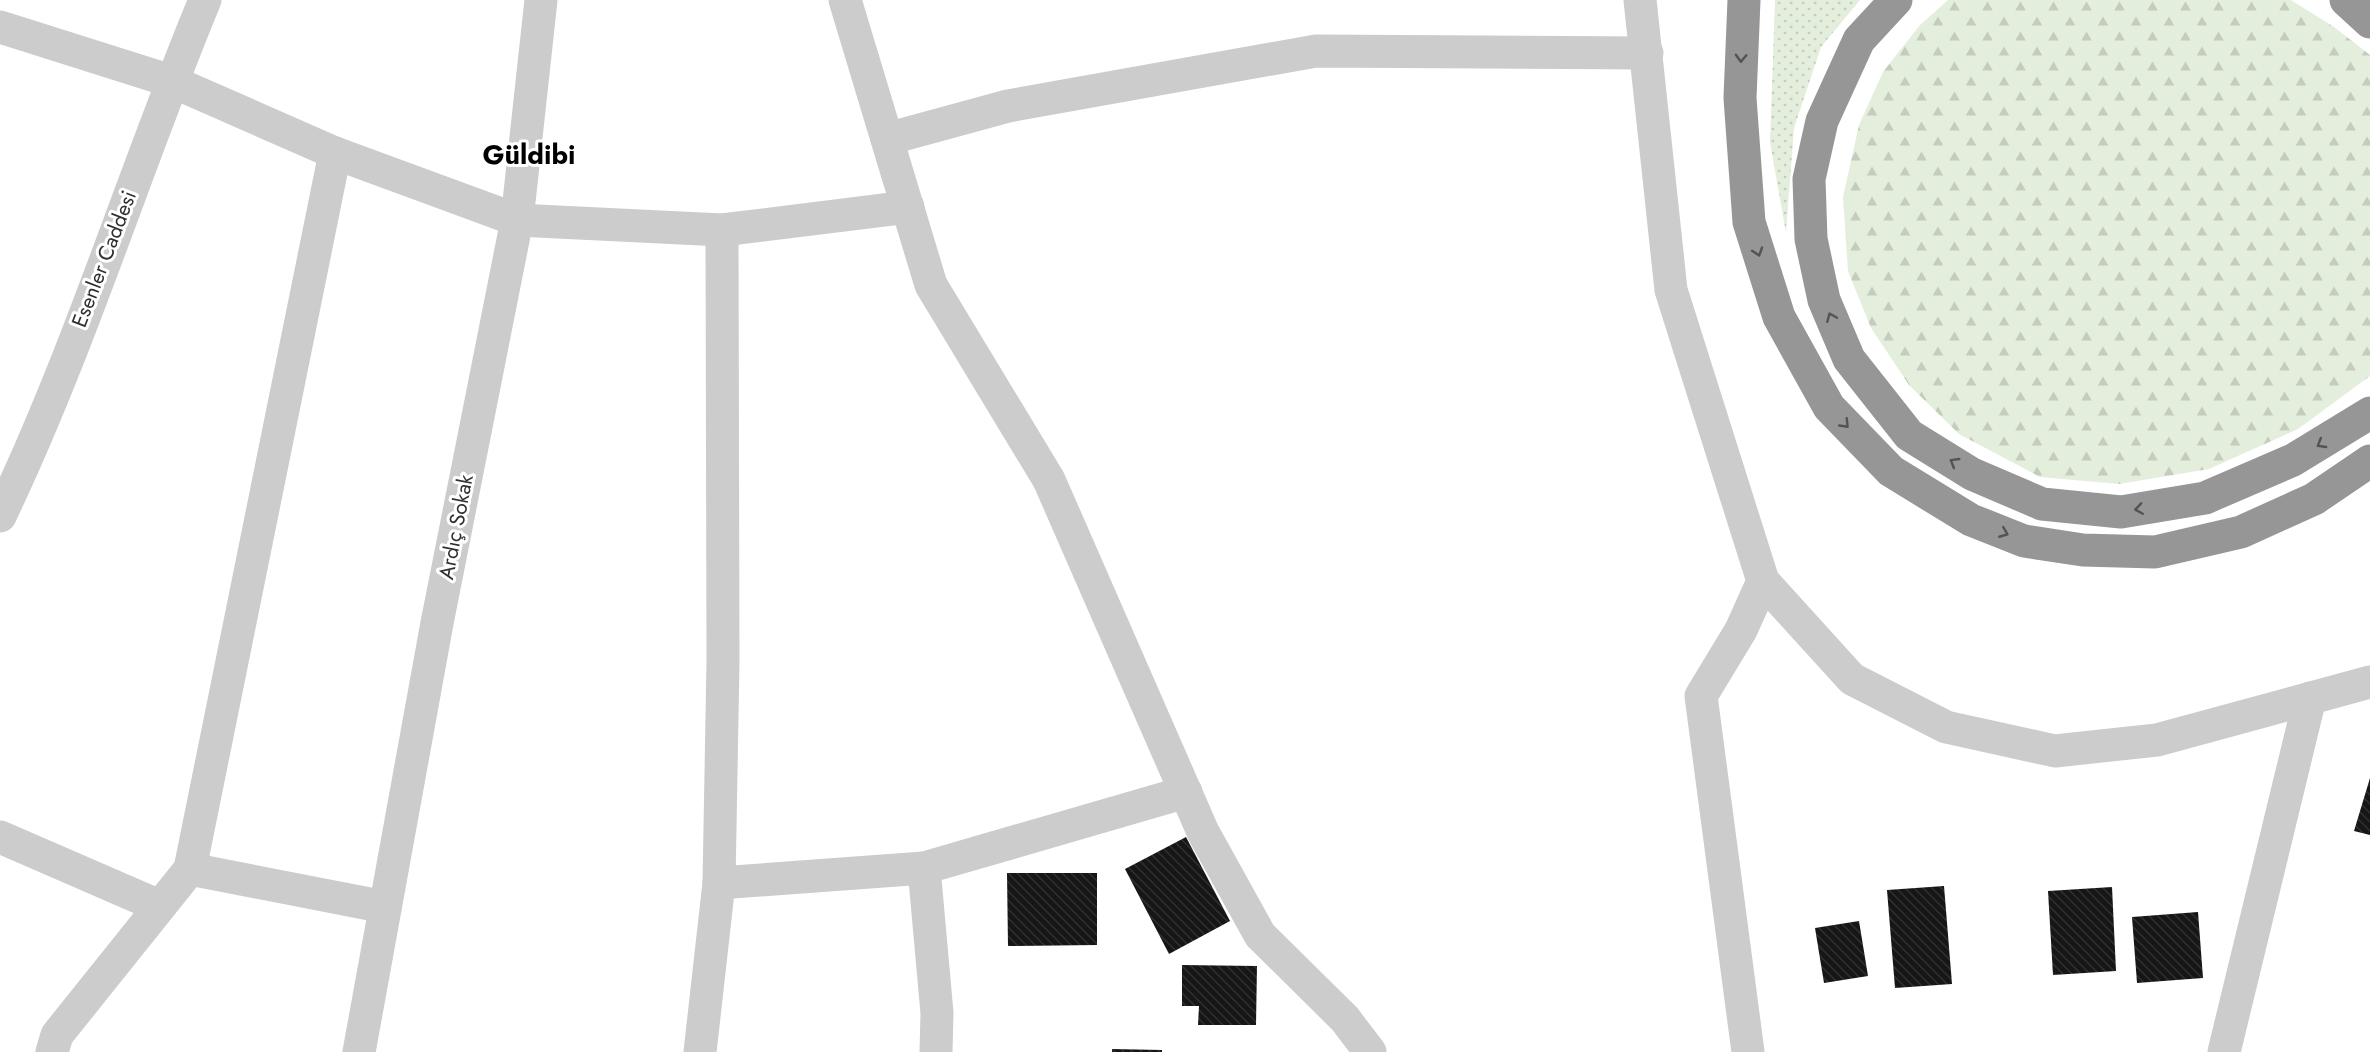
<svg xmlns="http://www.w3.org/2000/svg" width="2370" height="1052" viewBox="0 0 2370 1052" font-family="Jost,sans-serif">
  <defs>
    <pattern id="grass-dots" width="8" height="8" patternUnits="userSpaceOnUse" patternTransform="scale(1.5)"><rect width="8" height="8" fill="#e4eedc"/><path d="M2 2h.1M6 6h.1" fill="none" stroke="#c4ccbd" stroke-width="1.8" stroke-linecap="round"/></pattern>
    <pattern id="forest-firs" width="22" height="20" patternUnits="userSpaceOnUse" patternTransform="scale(1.5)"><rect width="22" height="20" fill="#e4eedc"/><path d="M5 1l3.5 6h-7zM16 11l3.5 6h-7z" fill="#c4ccbd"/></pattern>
    <pattern id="building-back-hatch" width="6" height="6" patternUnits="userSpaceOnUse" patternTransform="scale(1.5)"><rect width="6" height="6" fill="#161616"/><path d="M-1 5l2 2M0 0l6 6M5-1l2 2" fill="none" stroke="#303030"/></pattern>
  </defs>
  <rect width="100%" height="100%" fill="#fff"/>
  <polygon fill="url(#grass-dots)" points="1775,0 1860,0 1821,47 1794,128 1786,233 1770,142"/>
  <polygon fill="url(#forest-firs)" points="1948,0 2291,0 2334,27 2370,55 2370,376 2298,429 2209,469 2119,484 2040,477 1959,434 1909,385 1871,328 1848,271 1843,197 1859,125 1883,72 1920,25"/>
  <g fill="url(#building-back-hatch)">
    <polygon points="2370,778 2370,835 2354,831"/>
    <polygon points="1186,837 1230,921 1169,954 1125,869"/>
    <polygon points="1007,873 1097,873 1097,945 1008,946"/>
    <polygon points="1944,886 1952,984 1895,988 1887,890"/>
    <polygon points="2112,887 2116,971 2053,975 2048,891"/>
    <polygon points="2198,912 2203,978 2137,983 2132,917"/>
    <polygon points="1859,921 1868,976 1824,983 1815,928"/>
    <polygon points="1182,965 1257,966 1256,1025 1198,1025 1199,1006 1182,1006"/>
    <polygon points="1112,1049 1162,1050 1162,1052 1112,1052"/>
  </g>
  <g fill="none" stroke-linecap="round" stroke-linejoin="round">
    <g stroke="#ccc" stroke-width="33">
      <polyline points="845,0 931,285 1049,480 1203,832 1260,935 1345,1019 1370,1052"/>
      <polyline points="1640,0 1671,290 1763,581 1852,679 1946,727 2055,751 2157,740 2370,682"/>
      <polyline points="0,27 171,81 335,153 517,220 722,230 908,207"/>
      <polyline points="887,139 1008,106 1316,51 1647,53"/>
      <path d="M0,516c80,-167 134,-345 205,-516"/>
      <polyline points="0,837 159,906"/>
      <polyline points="924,868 937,1013 936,1052"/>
      <polyline points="190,869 385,907"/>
      <polyline points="719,883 924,868 1186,792"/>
      <polyline points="52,1052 57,1035 190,869 335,153"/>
      <polyline points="359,1052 437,623 517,220 541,0"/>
      <polyline points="700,1052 719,883 723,662 722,230"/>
      <polyline points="1748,1052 1701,696 1741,630 1763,581"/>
      <polyline points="2224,1052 2310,698"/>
    </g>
    <g stroke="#969696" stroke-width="33">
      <polyline points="1744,0 1740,98 1749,222 1779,317 1829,407 1891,471 1971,520 2024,541 2083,550 2155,552 2241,532 2314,499 2370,461"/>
      <polyline points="1896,0 1859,40 1822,121 1809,179 1811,239 1824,300 1849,359 1909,435 1972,474 2042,504 2121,512 2205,498 2293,460 2370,413"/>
      <polyline points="2346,0 2370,22"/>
    </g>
  </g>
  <defs><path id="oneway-chevron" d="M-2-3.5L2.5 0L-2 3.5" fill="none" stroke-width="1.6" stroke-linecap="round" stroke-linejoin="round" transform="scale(1.5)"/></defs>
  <g stroke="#535353">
    <use href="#oneway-chevron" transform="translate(1741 58) rotate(92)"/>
    <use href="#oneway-chevron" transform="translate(1758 252) rotate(72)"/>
    <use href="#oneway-chevron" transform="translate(1831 317) rotate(-113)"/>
    <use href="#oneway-chevron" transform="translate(1845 424) rotate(46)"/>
    <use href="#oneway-chevron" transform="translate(2321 444) rotate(149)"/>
    <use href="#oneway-chevron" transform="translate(1954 462) rotate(-149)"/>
    <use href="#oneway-chevron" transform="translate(2139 509) rotate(171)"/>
    <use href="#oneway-chevron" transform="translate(2004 533) rotate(22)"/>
  </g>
  <g text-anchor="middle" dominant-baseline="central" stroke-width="6" stroke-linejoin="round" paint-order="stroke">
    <g font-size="21" fill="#2f2f2f" stroke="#fff">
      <text transform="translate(104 259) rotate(-69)">Esenler Caddesi</text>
      <text transform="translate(456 527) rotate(-79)">Ardıç Sokak</text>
    </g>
    <g font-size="27" font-weight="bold" fill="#000" stroke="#fff">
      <text x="529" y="154">Güldibi</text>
    </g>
  </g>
</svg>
